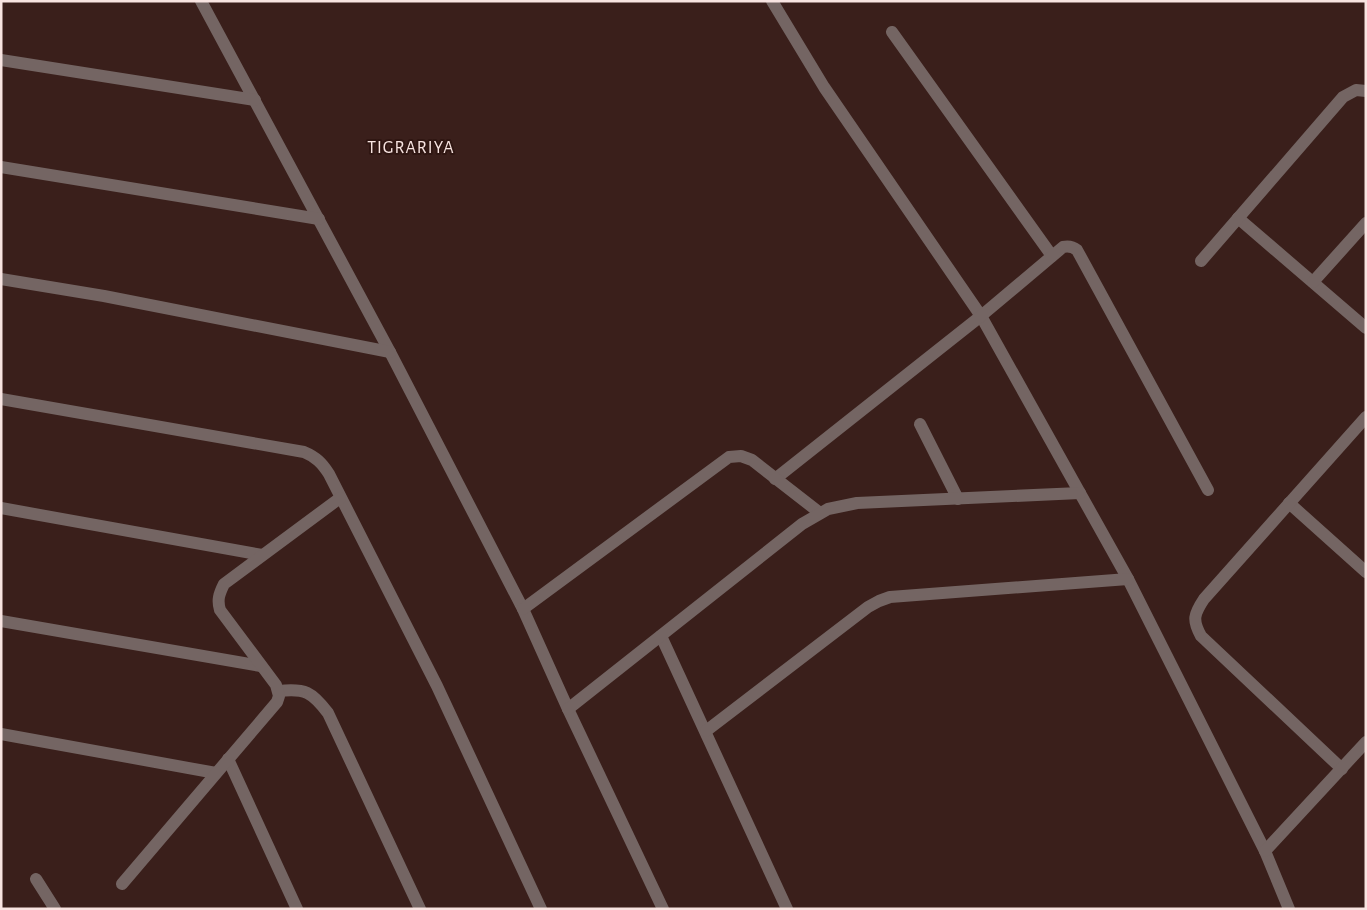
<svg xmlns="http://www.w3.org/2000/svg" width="1367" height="910" viewBox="0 0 1367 910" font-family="'Alegreya Sans',sans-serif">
  <rect width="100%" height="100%" fill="#3a1f1b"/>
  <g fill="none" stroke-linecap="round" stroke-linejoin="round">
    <g stroke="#746563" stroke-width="12">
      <polyline points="201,1 390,352 523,609 568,709 663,909"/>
      <polyline points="772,1 824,87 981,316 1128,579 1265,851 1289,909"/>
      <polyline points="892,32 1052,256"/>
      <polyline points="1,60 255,100"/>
      <polyline points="1,167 319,219"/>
      <polyline points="1238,218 1366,328"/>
      <polyline points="1201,261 1343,97 1356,90 1366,91"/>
      <polyline points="1,279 104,296 390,352"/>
      <polyline points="1313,282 1366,223"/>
      <path d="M1,399l303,53c12,5 18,11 25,22l108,212 104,223"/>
      <polyline points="920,424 958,499"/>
      <path d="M775,479l206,-163 82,-69c5,-1 9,-1 14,3l131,240"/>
      <polyline points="1289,503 1366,572"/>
      <polyline points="1,508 262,555"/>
      <polyline points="523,609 729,457 741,456 752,460 820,513"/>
      <polyline points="1,621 261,666"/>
      <polyline points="661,636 787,909"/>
      <path d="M279,691c26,-3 33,1 49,22l92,196"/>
      <polyline points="568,709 802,524 828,509 857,503 1080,493"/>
      <polyline points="706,731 868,607 879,601 890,597 1128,579"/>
      <polyline points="1,734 216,773"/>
      <polyline points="228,759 297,909"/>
      <path d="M1342,769l-141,-133c-9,-16 -7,-22 3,-37l162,-182"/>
      <polyline points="1265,851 1366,742"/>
      <polyline points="36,879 55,909"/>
      <path d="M122,884l155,-182 2,-6 -3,-11 -56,-75c-3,-10 -1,-16 4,-26l116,-86"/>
    </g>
  </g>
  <g text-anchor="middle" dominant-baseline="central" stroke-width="4" stroke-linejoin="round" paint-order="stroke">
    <g font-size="18" letter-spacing="1" fill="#f8e4e1" stroke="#2f1612">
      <text x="411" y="148">TIGRARIYA</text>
    </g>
  </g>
  <rect width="1367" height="910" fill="none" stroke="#f8e4e1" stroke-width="5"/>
</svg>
